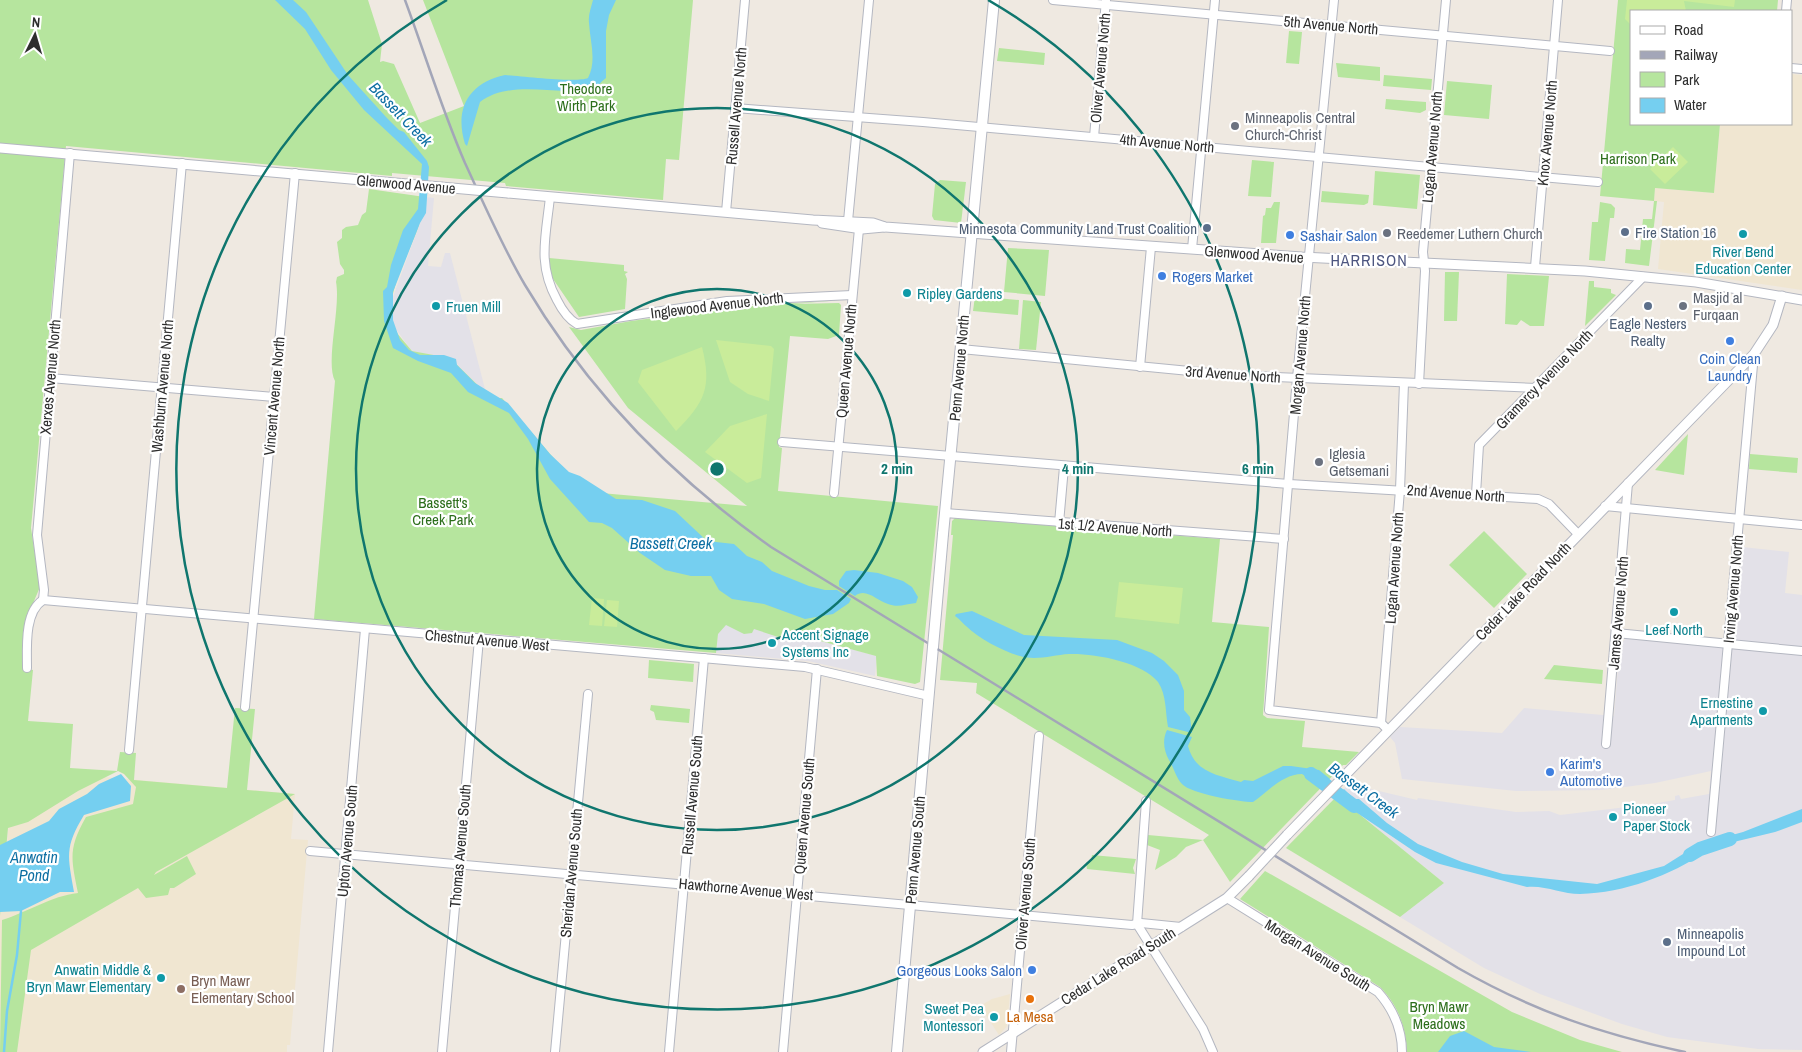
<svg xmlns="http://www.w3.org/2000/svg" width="1802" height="1052" viewBox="0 0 1802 1052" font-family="'Archivo Narrow',sans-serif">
  <rect width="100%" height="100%" fill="#efe9e1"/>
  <g fill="#e3e1e8">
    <polygon points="425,197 434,198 428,266 441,267 445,253 450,253 486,393 450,358 412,351 392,324 393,297 424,212"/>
    <polygon points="1742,547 1789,552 1785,593 1802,595 1802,1050 1758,1049 1667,1037 1622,1024 1540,994 1484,968 1400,917 1444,883 1337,796 1349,784 1417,800 1418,798 1516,812 1549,811 1560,815 1652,804 1675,800 1675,796 1679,795 1681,799 1709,794 1711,771 1655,783 1602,790 1516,791 1402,779 1395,743 1390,737 1400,727 1502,733 1524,708 1614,716 1620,644 1628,637 1723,648 1735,637"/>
    <polygon points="720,614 778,637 817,640 877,656 875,676 808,661 716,653"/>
  </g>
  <g fill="#f0e6d1">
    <polygon points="1791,74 1802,75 1802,290 1658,269 1664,202 1654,201 1655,188 1714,193 1720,124 1791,124"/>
    <polygon points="14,769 295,794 291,839 308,840 290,1045 287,1045 287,1052 0,1052 0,916"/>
    <polygon points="1010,994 1007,1026 999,1035 980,1006 992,999"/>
  </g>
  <g fill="#b6e59e">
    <path d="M0,0h368l14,44 -2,18 3,-1 11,3 26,59 44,-17 -41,-106h270l-14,160 -13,-1 -3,41 -157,-14 -1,-3 -113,-10v3l-326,-30 -35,382 9,59 -9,21 -6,29 -3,31 11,2 -5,51 45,3 -3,44 47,3 3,-19 16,1 -2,27 93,8 8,-80 20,1 -8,81 48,4 -139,78 -2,3 33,-19 9,18 -22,14h-4l-2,7 -22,3 -8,-10 -107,62 -14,102h-17l2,-132c26,-8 49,-24 76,-27 -7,-35 -10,-44 8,-76l47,-13 3,-17 -12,-13 -6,-3 -40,20 -50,31 -20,6 -8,88z"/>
    <polygon points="1618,0 1778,0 1777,11 1631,11 1631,124 1720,124 1714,193 1655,188 1654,201 1657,201 1649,266 1625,263 1626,249 1640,250 1643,219 1652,219 1654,201 1600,196"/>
    <polygon points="1289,31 1302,32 1299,64 1286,63"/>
    <polygon points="999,48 1045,53 1044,65 997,61"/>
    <polygon points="1336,63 1380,67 1380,81 1338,77"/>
    <polygon points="1384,75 1432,79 1431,90 1383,86"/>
    <polygon points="1447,81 1492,85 1489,119 1444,115"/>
    <polygon points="1386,99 1426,102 1426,110 1420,113 1385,109"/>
    <polygon points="1252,160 1274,162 1271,197 1248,196"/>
    <polygon points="1375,171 1420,175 1417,209 1373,205"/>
    <polygon points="940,180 966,182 961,223 934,220 932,216 935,184"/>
    <path d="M369,189l56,8c-2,41 -41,85 -33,126 2,9 15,21 20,28l38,7 41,40h11l67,78 32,17 146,13 -119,-98 -59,-81 12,3 50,-9 107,-14 103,-7 -48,4 46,-1 2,2 -2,30 -11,4 -38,-3 -11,111 3,1 -4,43 160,15 -18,176 -5,2 -38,-8 -1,-20 -59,-16 -39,-3 -24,-8 -2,4 -8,1 -18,-9 -8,9 -2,19 -402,-34 21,-238c-10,-19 6,-73 1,-99l1,-5 7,-3v-4l-4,-6 -3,-22 5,-4v-8l4,-3 12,-2 4,-10 4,-3z"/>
    <polygon points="1322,191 1369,195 1368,203 1364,205 1321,202"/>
    <polygon points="1274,202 1280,202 1276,243 1261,243 1263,216 1265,215 1266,208 1271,208"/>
    <polygon points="1600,202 1611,204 1615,208 1614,218 1610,218 1605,261 1589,260 1592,222 1598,222"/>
    <polygon points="1008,248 1049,250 1045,296 1004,292"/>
    <polygon points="549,258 624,265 624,271 628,272 625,274 627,279 625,309 579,317 551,276"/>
    <polygon points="1445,272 1459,272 1457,321 1444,321"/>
    <polygon points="1507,274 1549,276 1544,326 1530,326 1521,320 1517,325 1505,324"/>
    <polygon points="1589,281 1594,281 1594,287 1611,289 1611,293 1616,295 1585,326"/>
    <polygon points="975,296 1019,300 1018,315 973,311"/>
    <polygon points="1023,300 1041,302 1036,350 1019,349"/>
    <polygon points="1688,434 1684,475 1655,470"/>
    <polygon points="1750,454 1798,458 1797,473 1749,469"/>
    <polygon points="955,518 1220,539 1212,622 1269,627 1263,715 1267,718 1305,721 1302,747 1359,752 1346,765 1343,765 1230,882 1203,840 1186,847 1176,857 1155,870 1160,850 1147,845 1148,835 1203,840 1209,835 976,693 977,683 940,680 953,535 951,535 952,521"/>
    <polygon points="1484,531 1527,574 1494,608 1449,565"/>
    <polygon points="649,660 694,664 693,682 648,678"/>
    <polygon points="1554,665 1603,670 1602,684 1544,679"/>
    <polygon points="651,705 690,709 689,723 656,720 654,712 650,710"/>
    <polygon points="1337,796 1444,883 1400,917 1286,848"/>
    <polygon points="1092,855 1136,859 1133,868 1135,874 1087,869 1086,863 1091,860"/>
    <path d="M1265,871l247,141 68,28 42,12h-215c-1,-25 -9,-47 -27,-65l-140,-88z"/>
  </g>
  <g fill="#c9ec9a">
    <polygon points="1627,0 1735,0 1734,7 1684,1 1686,11 1631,11 1631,25 1625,19"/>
    <polygon points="1673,147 1688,162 1665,184 1650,169"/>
    <polygon points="716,340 771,346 774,349 769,401 748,394 730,382"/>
    <path d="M702,347c10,40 3,55 -26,84l-38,-49 4,-12z"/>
    <polygon points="767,414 761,478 747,483 705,452 730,426"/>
    <polygon points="1119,582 1183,588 1179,624 1115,617"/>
    <polygon points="592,598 604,599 602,626 589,625"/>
    <polygon points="607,600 619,601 617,627 604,626"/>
  </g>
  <g fill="#75cff0">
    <polygon points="275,0 293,0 306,12 348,75 386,117 399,130 404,132 427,161 429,167 426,213 420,223 393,292 393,320 400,340 409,350 420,355 444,355 456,359 457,365 475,383 508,403 550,454 569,472 580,476 616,499 642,500 675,511 707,541 734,544 747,556 762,562 772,571 809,586 825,590 837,590 851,599 849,603 833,614 805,619 764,604 732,599 719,590 711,576 691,576 665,570 640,553 612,528 602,523 589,522 550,479 528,439 509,413 468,392 451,373 418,361 393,348 384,321 383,291 387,287 391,265 403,230 418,209 422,164 364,110 331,70 305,29"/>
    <path d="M593,0h23l-7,15 -3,16v47c-6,4 -10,12 -17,15 -6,3 -16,-1 -23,-2 -29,-1 -62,-7 -86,11l-13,44 -2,-2c-11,-36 4,-61 40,-69 16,1 72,8 83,3 9,-17 2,-37 1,-55 -1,-8 2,-15 4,-23z"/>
    <path d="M854,570l24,3 25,8 9,6 6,10 -2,6c-10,1 -18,5 -28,1 -11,-3 -22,-17 -33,-8l-16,-10v-5l7,-10z"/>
    <path d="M972,611l52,24 93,5 35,13 12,8 14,14 6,16v19l6,7 2,16 -24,-6c-3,-15 -1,-31 -10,-45 -15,-20 -65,-29 -89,-28 -16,1 -33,7 -49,2 -18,-5 -40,-17 -54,-30 -4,-3 -6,-7 -11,-10l1,-2z"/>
    <path d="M1167,730l25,7 -4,9c7,27 30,29 53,36l3,-2 9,1 30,-15h8l28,4 11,9 -8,7 -20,-12c-19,0 -35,18 -49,28 -13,0 -62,-8 -71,-18 -6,-6 -8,-16 -13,-24 -5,-9 -7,-20 -2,-30z"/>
    <path d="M121,774l10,12 -1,15 -46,14c-20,33 -16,41 -10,77h-14l-39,19 -21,1v-67l49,-24 10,-12 28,-15 12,-10z"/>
    <path d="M1344,789l10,10h5l28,24 31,21 44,18 41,12 94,10 67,-18 19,-12 24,-11 -1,9c-36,23 -81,41 -126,42 -18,0 -35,-9 -53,-7l-91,-24 -21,-11 -80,-54z"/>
    <polygon points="1802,809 1802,822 1775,832 1713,847 1714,840 1743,832"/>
    <polygon points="1464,1031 1494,1047 1531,1052 1438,1052 1450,1036"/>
  </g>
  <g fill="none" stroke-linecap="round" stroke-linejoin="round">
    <polyline stroke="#75cff0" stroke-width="2.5" points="4,1052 7,1011 17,955 21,911"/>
    <g stroke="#75cff0" stroke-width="14">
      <polyline points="1311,774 1354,806"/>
      <polyline points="1690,855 1700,849 1730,839"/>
    </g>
    <g stroke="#b4b7c1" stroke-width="10">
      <g id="minor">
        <polyline points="1053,0 1610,51"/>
        <polyline points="1334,0 1297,378 1269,710 1381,723 1388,730"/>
        <polyline points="1786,11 1787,0"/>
        <polyline points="1791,68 1802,69"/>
        <polyline points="735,108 923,122 1598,182"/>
        <polyline points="1094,137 1106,0"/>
        <path d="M550,197c-4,39 -13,67 7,103 5,10 11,19 20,24l150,-23 125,-6"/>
        <polyline points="726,212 745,0"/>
        <polyline points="848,221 869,0"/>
        <polyline points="1192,249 1215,0"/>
        <polyline points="1535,267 1558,0"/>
        <polyline points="961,349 1231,375 1536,388"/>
        <polyline points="1140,367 1151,247"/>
        <polyline points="50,378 274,397"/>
        <polyline points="1419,384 1425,271 1423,252 1446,0"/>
        <polyline points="782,442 1289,484 1538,499 1549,504 1578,534"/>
        <polyline points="834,493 859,229"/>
        <polyline points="1476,494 1479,445 1643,277"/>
        <polyline points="1605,506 1802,525"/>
        <polyline points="945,513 1284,539"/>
        <polyline points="1059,523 1064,467"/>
        <polyline points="43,600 805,667 929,696"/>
        <polyline points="43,600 44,590 37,535 70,153"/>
        <polyline points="1616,633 1802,651"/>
        <path d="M27,668c0,-20 -3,-56 16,-68"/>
        <polyline points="245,707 295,173"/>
        <polyline points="1381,723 1400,490 1404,383"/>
        <polyline points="1606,744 1628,483"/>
        <polyline points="129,750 182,163"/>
        <polyline points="1146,801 1137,924 1203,1029 1213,1052"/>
        <polyline points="1711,832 1754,354"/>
        <polyline points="310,851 1132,925 1141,923 1181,927"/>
        <path d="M1227,898l151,94c15,17 24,36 24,60"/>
        <polyline points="328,1052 365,629"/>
        <polyline points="442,1052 479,639"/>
        <polyline points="555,1052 588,694"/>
        <polyline points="669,1052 704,658"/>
        <polyline points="783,1052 817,669"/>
        <polyline points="1011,1052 1039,736"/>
      </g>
    </g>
    <g stroke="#b4b7c1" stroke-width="11">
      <g id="tertiary">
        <polyline points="0,148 441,187"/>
        <polyline points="508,193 813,220 873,223 885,227 1302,257 1585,271 1696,282 1802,300"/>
        <polyline points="822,223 862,229 884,227"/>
        <polyline points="1287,835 1754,354 1773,325 1782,296"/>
        <polyline points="983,1052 1227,898 1249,876"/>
      </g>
    </g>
    <g stroke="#b4b7c1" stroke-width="12">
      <g id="secondary">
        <polyline points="943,534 994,0"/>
        <polyline points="897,1052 933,647"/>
      </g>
    </g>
    <use href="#minor" stroke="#fff" stroke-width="8"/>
    <use href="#tertiary" stroke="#fff" stroke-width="9"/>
    <use href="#secondary" stroke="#fff" stroke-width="10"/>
    <path stroke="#a3a6b8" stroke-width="2.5" d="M405,0c20,54 37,110 60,163 19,41 37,83 60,122 63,106 146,191 246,262l687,421c75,43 143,66 227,84"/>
    <g stroke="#b4b7c1" stroke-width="11" stroke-linecap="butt">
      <g id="tertiary-bridge">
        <polyline points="441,187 508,193"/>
        <polyline points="1249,876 1287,835"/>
      </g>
    </g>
    <g stroke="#b4b7c1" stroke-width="12" stroke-linecap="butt">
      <polyline id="secondary-bridge" points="933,647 943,534"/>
    </g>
    <use href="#tertiary-bridge" stroke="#fff" stroke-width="9"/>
    <use href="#secondary-bridge" stroke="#fff" stroke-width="10"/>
  </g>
  <g fill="none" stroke="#0f766e" stroke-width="2.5">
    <circle cx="717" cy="469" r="180"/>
    <circle cx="717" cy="469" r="361"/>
    <path d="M988 0A541 541 0 1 1 447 0"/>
  </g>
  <g fill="#6b7280" stroke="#fff" stroke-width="2">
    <circle cx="1235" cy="126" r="5"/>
    <circle cx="1387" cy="233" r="5"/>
    <circle cx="1683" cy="306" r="5"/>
    <circle cx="1319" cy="462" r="5"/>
  </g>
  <g fill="#5c6f8a" stroke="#fff" stroke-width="2">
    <circle cx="1207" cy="228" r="5"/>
    <circle cx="1625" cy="232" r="5"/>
    <circle cx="1648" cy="306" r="5"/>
    <circle cx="1667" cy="942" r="5"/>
  </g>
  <g fill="#0f9aa8" stroke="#fff" stroke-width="2">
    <circle cx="1743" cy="234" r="5"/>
    <circle cx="907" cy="293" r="5"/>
    <circle cx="436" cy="306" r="5"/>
    <circle cx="1674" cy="612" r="5"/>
    <circle cx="772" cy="643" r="5"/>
    <circle cx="1763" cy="711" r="5"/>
    <circle cx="1613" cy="817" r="5"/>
    <circle cx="161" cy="978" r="5"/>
    <circle cx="994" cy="1017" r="5"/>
  </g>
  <g fill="#3f7fe0" stroke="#fff" stroke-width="2">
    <circle cx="1290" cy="235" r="5"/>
    <circle cx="1162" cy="276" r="5"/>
    <circle cx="1730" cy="341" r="5"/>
    <circle cx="1550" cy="772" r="5"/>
    <circle cx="1032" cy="970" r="5"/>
  </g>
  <circle fill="#8d6e63" stroke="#fff" stroke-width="2" cx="181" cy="989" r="5"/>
  <circle fill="#e8710a" stroke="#fff" stroke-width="2" cx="1030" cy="999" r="5"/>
  <g text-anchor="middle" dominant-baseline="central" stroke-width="4.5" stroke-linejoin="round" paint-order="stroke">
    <g font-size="15" fill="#2e2e2e" stroke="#fff">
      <text transform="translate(1331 25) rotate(5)">5th Avenue North</text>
      <text transform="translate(1100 68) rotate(-85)">Oliver Avenue North</text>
      <text transform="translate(736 106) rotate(-85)">Russell Avenue North</text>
      <text transform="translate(1547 133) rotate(-85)">Knox Avenue North</text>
      <text transform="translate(1167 143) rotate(5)">4th Avenue North</text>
      <text transform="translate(1432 147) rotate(-85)">Logan Avenue North</text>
      <text transform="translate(406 184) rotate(5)">Glenwood Avenue</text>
      <text transform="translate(1254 254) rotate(4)">Glenwood Avenue</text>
      <text transform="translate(717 305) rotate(-7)">Inglewood Avenue North</text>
      <text transform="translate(1300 355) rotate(-85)">Morgan Avenue North</text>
      <text transform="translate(846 361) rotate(-85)">Queen Avenue North</text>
      <text transform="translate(959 368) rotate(-85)">Penn Avenue North</text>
      <text transform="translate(1233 374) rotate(4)">3rd Avenue North</text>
      <text transform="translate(50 377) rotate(-85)">Xerxes Avenue North</text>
      <text transform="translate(1544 379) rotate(-46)">Gramercy Avenue North</text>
      <text transform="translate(162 386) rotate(-85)">Washburn Avenue North</text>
      <text transform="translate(274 396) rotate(-85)">Vincent Avenue North</text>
      <text transform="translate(1456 493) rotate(4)">2nd Avenue North</text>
      <text transform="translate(1115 527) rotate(4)">1st 1/2 Avenue North</text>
      <text transform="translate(1394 568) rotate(-86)">Logan Avenue North</text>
      <text transform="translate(1733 589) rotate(-85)">Irving Avenue North</text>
      <text transform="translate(1523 591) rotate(-46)">Cedar Lake Road North</text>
      <text transform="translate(1618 613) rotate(-85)">James Avenue North</text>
      <text transform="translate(487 640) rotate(5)">Chestnut Avenue West</text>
      <text transform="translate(692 795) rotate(-85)">Russell Avenue South</text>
      <text transform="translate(804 816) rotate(-85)">Queen Avenue South</text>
      <text transform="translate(347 841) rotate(-85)">Upton Avenue South</text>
      <text transform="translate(460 846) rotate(-85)">Thomas Avenue South</text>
      <text transform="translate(915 850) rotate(-85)">Penn Avenue South</text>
      <text transform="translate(571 873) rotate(-85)">Sheridan Avenue South</text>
      <text transform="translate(746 889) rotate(5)">Hawthorne Avenue West</text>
      <text transform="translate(1025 894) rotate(-85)">Oliver Avenue South</text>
      <text transform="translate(1318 955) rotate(32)">Morgan Avenue South</text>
      <text transform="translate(1118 966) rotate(-32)">Cedar Lake Road South</text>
    </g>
    <g font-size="15" fill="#2c6e1b" stroke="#fff">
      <text x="586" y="88">Theodore<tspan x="586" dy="17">Wirth Park</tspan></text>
      <text x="1638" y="158">Harrison Park</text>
      <text x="443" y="502">Bassett's<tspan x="443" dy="17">Creek Park</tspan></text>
      <text x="1439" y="1006">Bryn Mawr<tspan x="1439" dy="17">Meadows</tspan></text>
    </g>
    <g font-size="15" fill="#5b616d" stroke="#fff" text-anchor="start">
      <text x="1245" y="117">Minneapolis Central<tspan x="1245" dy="17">Church-Christ</tspan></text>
      <text x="1397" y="233">Reedemer Luthern Church</text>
      <text x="1693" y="297">Masjid al<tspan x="1693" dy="17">Furqaan</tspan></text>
      <text x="1329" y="453">Iglesia<tspan x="1329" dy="17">Getsemani</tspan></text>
    </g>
    <g font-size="15" fill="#4e5e75" stroke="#fff" text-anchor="start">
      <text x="1197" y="228" text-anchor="end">Minnesota Community Land Trust Coalition</text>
      <text x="1635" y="232">Fire Station 16</text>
      <text x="1648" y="323" text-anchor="middle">Eagle Nesters<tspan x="1648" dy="17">Realty</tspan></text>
      <text x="1677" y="933">Minneapolis<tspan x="1677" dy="17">Impound Lot</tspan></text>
    </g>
    <g font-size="15" fill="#366cbe" stroke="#fff" text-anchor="start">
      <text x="1300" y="235">Sashair Salon</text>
      <text x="1172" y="276">Rogers Market</text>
      <text x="1730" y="358" text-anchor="middle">Coin Clean<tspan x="1730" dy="17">Laundry</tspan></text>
      <text x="1560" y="763">Karim's<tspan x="1560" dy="17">Automotive</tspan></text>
      <text x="1022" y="970" text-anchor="end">Gorgeous Looks Salon</text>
    </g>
    <g font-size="15" fill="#0d838f" stroke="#fff" text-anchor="start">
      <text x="1743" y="251" text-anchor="middle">River Bend<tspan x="1743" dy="17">Education Center</tspan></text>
      <text x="917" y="293">Ripley Gardens</text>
      <text x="446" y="306">Fruen Mill</text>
      <text x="1674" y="629" text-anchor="middle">Leef North</text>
      <text x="782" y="634">Accent Signage<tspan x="782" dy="17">Systems Inc</tspan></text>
      <text x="1753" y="702" text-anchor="end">Ernestine<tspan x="1753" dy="17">Apartments</tspan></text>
      <text x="1623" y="808">Pioneer<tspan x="1623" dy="17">Paper Stock</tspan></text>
      <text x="151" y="969" text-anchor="end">Anwatin Middle &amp;<tspan x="151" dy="17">Bryn Mawr Elementary</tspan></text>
      <text x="984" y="1008" text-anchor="end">Sweet Pea<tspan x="984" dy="17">Montessori</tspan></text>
    </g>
    <g font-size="15" fill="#785e54" stroke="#fff" text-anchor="start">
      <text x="191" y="980">Bryn Mawr<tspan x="191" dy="17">Elementary School</tspan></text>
    </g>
    <g font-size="15" fill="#c56008" stroke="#fff">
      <text x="1030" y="1016">La Mesa</text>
    </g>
    <g font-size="16" font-style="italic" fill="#0d6fa3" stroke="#fff">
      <text transform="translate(401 114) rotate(46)">Bassett Creek</text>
      <text x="671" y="543">Bassett Creek</text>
      <text transform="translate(1364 790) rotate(36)">Bassett Creek</text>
      <text x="34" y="857">Anwatin<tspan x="34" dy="18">Pond</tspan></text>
    </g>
    <g font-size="16" letter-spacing="1" fill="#4d5680" stroke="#fff">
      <text x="1369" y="260">HARRISON</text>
    </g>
  </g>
  <circle cx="717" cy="469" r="8" fill="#0f766e" stroke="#fff" stroke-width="2.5"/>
  <g font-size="15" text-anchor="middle" font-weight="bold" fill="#0f766e" stroke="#fff" stroke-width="4.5" stroke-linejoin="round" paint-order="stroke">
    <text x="897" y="474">2 min</text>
    <text x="1078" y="474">4 min</text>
    <text x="1258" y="474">6 min</text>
  </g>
  <rect x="1630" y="10" width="162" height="115" fill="#ffffff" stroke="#ababab"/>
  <rect x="1640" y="26" width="25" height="8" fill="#ffffff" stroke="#ababab"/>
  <text x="1674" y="35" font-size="15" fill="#2e2e2e">Road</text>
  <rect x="1640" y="51" width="25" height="8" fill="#a3a6b8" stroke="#ababab"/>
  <text x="1674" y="60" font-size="15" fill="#2e2e2e">Railway</text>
  <rect x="1640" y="72" width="25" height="15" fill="#b6e59e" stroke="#ababab"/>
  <text x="1674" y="85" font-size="15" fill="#2e2e2e">Park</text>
  <rect x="1640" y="98" width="25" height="15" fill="#75cff0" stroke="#ababab"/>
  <text x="1674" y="110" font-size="15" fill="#2e2e2e">Water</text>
  <g transform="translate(35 35) rotate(5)" stroke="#ffffff" stroke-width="4" paint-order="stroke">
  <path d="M0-4L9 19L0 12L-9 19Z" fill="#2e2e2e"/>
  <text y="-8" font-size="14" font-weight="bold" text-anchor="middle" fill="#2e2e2e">N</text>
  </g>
</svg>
